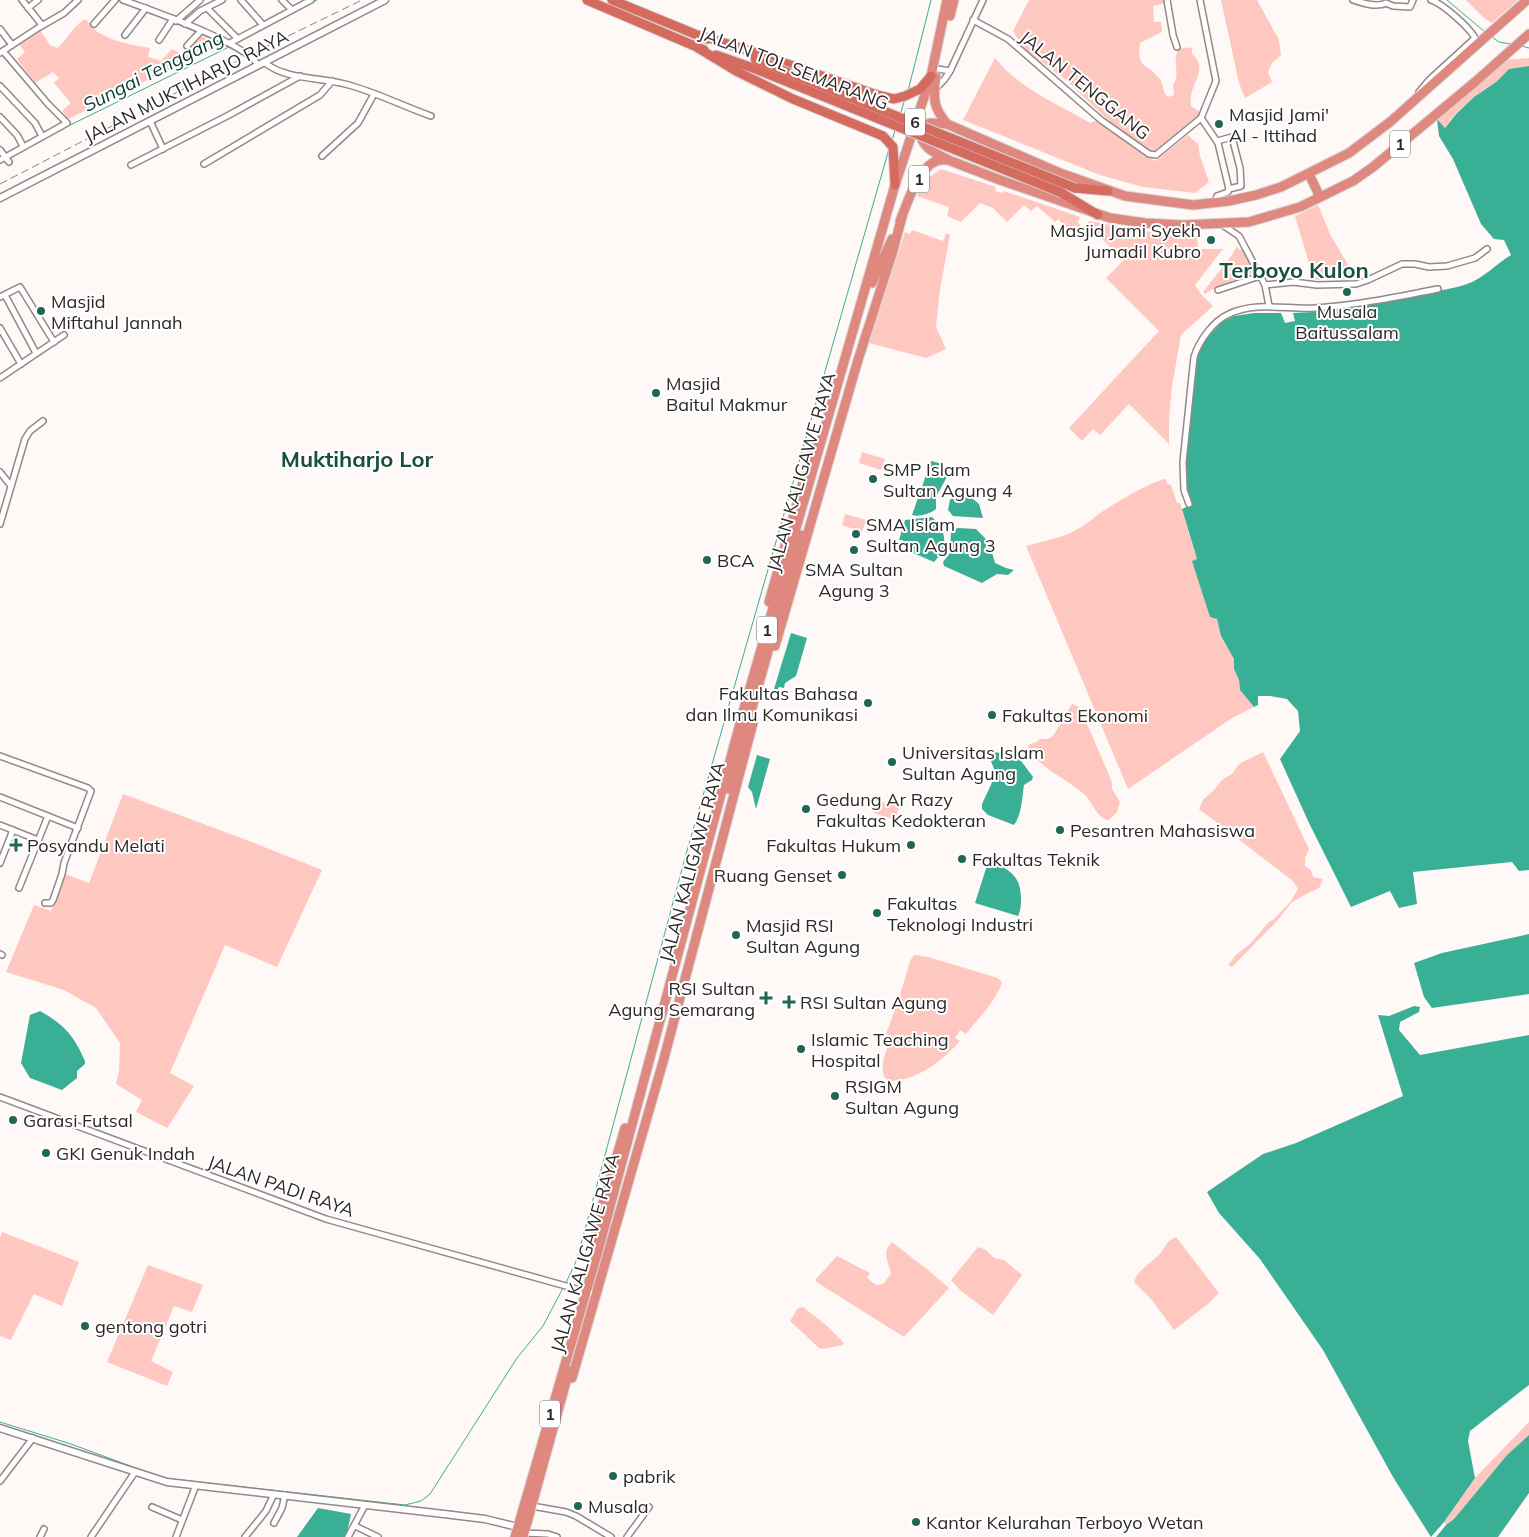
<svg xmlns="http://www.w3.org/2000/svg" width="1529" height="1537" viewBox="0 0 1529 1537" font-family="Mulish,sans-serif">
  <rect width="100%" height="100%" fill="#fef8f7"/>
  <g fill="#fec7bf">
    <path d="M1029,0h135l1,3 -12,3 1,16h7l1,10 -22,11c-4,27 8,20 20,36 4,6 2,13 8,18l6,-2 -1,-10c11,-11 -10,-42 19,-37v6c19,16 -5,31 -1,52l9,6 -1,10 -46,33 -30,-21 -57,-54 -42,-31 -11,-18z"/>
    <polygon points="1221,0 1257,0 1279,40 1281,55 1272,63 1268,72 1272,82 1245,98 1239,83"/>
    <polygon points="1466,0 1518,0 1492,23 1484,18"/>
    <path d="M85,19c6,4 8,11 14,14 16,9 33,12 51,15l-2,9 13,4 11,-12 10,5 19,-18 18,9 -151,74 -6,-8 9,-8 -17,-20 5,-5 -6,-6 -18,11 -18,-24 8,-7 -6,-8 21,-14 10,15 7,3c11,-9 15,-21 28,-29z"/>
    <path d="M995,58c25,31 61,45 95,65l8,-3 44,34 13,7 33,-26 10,9 2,12 9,26 -14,11 -52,-6 -43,-12 -137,-55z"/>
    <polygon points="1529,58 1529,66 1509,69 1496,82 1474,97 1457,112 1445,128 1437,119 1504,60"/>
    <polygon points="941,169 996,187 995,191 1002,193 1004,191 1080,217 1078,223 1081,225 1073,234 1058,219 1055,222 1037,206 1031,211 1024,205 1007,222 993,208 980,203 961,222 947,216 949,207 917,196 925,180"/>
    <polygon points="1318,205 1330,234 1354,275 1353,279 1314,280 1295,216"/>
    <polygon points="1089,221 1161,234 1162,236 1197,236 1198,249 1223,249 1195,285 1201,294 1213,306 1181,335 1172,386 1169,419 1169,444 1129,404 1100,435 1093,429 1082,441 1069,428 1159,331 1106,278 1124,260 1087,225"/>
    <polygon points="912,230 943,241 946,233 950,235 940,289 936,327 946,349 926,358 869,343 905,232 910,234"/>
    <polygon points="1237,246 1239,250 1244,248 1256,272 1216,287 1205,294 1203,292 1232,255"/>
    <polygon points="862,452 885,459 881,470 859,463"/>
    <path d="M1166,479l1,5 4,1 6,18h3l17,57 -5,1 25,58 4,17 13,23v10l5,11 1,10 14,17 -22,11 -104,71 -102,-243c17,-5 37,-8 52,-17 8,-4 15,-11 22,-16 14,-9 51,-32 66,-34z"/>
    <polygon points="845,514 866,520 862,532 842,525"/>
    <path d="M1072,704l4,1 5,5 31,72v7l8,13 -3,10 -8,8c-11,0 -16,-17 -24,-25 -14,-14 -49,-28 -57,-48l2,-3 7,-2 3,-3h8l5,-3z"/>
    <polygon points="1263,752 1309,849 1305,858 1305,866 1311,870 1313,877 1323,879 1319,888 1306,894 1291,903 1277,921 1232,967 1228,965 1236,955 1251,943 1268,923 1274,919 1291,901 1298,889 1293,881 1199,809 1203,800 1214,790 1222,780 1232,774 1239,764"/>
    <polygon points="123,794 249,841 322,870 277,967 225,945 170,1073 194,1086 167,1128 136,1112 142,1100 116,1084 119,1071 120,1043 96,1008 64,990 6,972 34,905 51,911 65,874 89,883"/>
    <polygon points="878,801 899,807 895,820 874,813"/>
    <path d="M914,955l14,2 70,21 4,4c-3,15 -26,39 -36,52l-6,-4 -5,8 5,3c-18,20 -43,40 -71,40 -14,-8 -1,-33 2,-45l-5,-2 12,-32 12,-41z"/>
    <polygon points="2,1232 79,1262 62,1306 34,1294 11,1340 0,1336 0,1238"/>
    <path d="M1176,1237l43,56 -11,11 -34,26 -22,-30 -18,-18c4,-13 16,-18 25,-27 6,-7 7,-14 17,-18z"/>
    <path d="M892,1242l37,29 20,17 -45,49 -86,-54 -3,-3 22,-24 33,17 -3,5 9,7 7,-1 8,-10c-2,-12 -10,-21 1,-32z"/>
    <polygon points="978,1247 986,1250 994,1258 1004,1260 1022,1275 993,1315 961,1291 951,1280"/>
    <polygon points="148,1265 203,1285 192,1312 174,1306 151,1361 173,1372 167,1386 107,1362"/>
    <polygon points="803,1307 826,1325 844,1343 843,1345 822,1349 819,1348 790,1321 798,1308"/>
    <polygon points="1529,1422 1529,1435 1507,1455 1454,1519 1446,1525 1444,1522 1475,1478"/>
  </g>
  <g fill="#39b096">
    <path d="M1529,66v804l-10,1 -7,-9 -99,10 4,32 -18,4 -9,-17 -39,16 -42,-84 -29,-64 20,-28 -2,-20 -11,-12 -17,-3h-12v9l-4,2 -14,-17 -1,-10 -5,-11v-10l-13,-23 -4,-17 -7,-2 -18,-56 5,-2 -15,-50 9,-4 -7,-23v-22l8,-51 5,-54 10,-17 15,-16 12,-6 20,-3h27l4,10 10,-2 -2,-8c44,-1 87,-10 129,-19 14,-3 31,-5 45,-10 17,-6 29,-20 44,-29l-7,-15 -10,-1 -13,-15 -28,-65 -14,-23 -2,-17 8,9 12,-15 17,-16 22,-15 13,-13z"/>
    <path d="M931,461l8,2 9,12 -12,22v12c-6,5 -17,8 -24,6z"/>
    <polygon points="967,494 979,504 983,518 953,516 948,510 950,500 956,495"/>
    <path d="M932,517c15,14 17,30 2,45l-30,-13 1,-6 -3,-3h-3l6,-20z"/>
    <polygon points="958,528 976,529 989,542 995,563 1006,568 1014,570 1008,575 997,574 982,583 944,566 943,562 950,553 951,531"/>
    <polygon points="791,633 807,638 796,676 785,683 784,688 779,687 777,690 774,689"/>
    <path d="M991,752l25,2 17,23 -1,3 -8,5c-2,13 -2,29 -10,40l-26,-10 -6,-6v-5l14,-30 -7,-18z"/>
    <polygon points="757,755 770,759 756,809 752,792 748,787"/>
    <path d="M989,859c18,11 31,14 32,38 0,7 0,13 -3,19l-43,-13z"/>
    <polygon points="1529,934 1529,994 1432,1008 1424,997 1414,963 1442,953"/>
    <polygon points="1414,1006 1420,1007 1419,1012 1400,1022 1399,1030 1420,1055 1529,1035 1529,1385 1470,1431 1468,1441 1475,1478 1444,1522 1431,1537 1393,1477 1323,1350 1260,1259 1219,1213 1207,1192 1263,1154 1296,1143 1403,1096 1378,1015 1389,1016"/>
    <path d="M40,1011c25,14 34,25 45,50v3l-8,7v7l-15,12 -32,-12 -9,-15 9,-48z"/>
    <polygon points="1529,1435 1529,1493 1498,1537 1436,1537 1446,1525 1454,1519 1507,1455"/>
    <polygon points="318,1508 351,1514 347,1533 344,1537 297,1537"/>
  </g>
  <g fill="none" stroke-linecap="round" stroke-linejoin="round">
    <g stroke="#39b096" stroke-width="1">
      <polyline points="1447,0 1485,32"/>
      <polyline points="1492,37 1499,42 1511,44"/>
      <polyline points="235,44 317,0"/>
      <polyline points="1522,46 1529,48"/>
      <polyline points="908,91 931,0"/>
      <polyline points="900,115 905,99"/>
      <polyline points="892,141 895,130"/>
      <polyline points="9,158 52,134 231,46"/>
      <polyline points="0,163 6,160"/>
      <polyline points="565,1285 577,1259 685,858 889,149"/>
      <polyline points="0,1422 71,1444 160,1477"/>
      <polyline points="164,1478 405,1505 421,1501 430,1494 517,1358 543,1326 563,1288"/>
    </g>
    <g stroke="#928988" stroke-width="8">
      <g id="minor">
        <polyline points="22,0 42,25"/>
        <path d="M123,0c27,10 123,43 135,65"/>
        <polyline points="241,0 263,25"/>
        <polyline points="282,0 292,10"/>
        <polyline points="1167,0 1173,35 1177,47"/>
        <polyline points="1200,0 1216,81 1201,118 1218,143 1229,189 1228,192 1217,196 1215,203"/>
        <path d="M1353,0c9,3 24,8 33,3l7,3 17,1 3,-7"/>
        <polyline points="28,8 38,0"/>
        <polyline points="207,8 237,38"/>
        <polyline points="973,20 1008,39 1101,120 1149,154 1156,155 1201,118"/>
        <polyline points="176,21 200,0"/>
        <polyline points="94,24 115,0"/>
        <polyline points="185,24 200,11 222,0"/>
        <polyline points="0,29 12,45"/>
        <polyline points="125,35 146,8"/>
        <polyline points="159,40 173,19"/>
        <polyline points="230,43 311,0"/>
        <polyline points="187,46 201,31"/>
        <polyline points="0,53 38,28 64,13 78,0"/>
        <path d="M264,62c21,18 55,15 81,22 28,7 58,22 86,32"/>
        <polyline points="938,69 950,71 983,0"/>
        <polyline points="0,86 35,123 42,136"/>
        <polyline points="936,88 944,80 950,71"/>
        <path d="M1419,92l10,-12 46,-42c-6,-11 -32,-34 -44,-38"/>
        <polyline points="0,117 17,135 23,146"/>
        <polyline points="150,121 163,149"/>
        <polyline points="1217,141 1232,137 1240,168 1241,186 1229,189"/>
        <polyline points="0,150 9,162"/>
        <polyline points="322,156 358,123 374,94"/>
        <polyline points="0,160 67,123 48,104 3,51"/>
        <polyline points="204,164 320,95 332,81"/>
        <polyline points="131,165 229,115 300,76"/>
        <polyline points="1221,224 1239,236 1265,285 1269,306"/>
        <polyline points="1265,285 1293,282 1317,285 1356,284 1368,280 1402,264 1415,264 1429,267 1447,266 1475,258 1487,249"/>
        <polyline points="1218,290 1260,276"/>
        <polyline points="5,295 36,353"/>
        <polyline points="0,297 20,287 54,342"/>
        <polyline points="0,328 21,364"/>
        <polyline points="0,378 64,335"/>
        <polyline points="0,472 11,486"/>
        <path d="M1189,504l-5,-14 -1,-28 11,-105c5,-16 19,-36 35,-43 28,-13 59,-4 87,-6 41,-3 82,-11 122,-19"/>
        <polyline points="0,524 25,439 30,431 43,421"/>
        <polyline points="0,756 88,788 91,791 64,863 62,874 53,900 51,903 45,903"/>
        <polyline points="0,797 78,828"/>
        <polyline points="0,825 38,840"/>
        <polyline points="0,863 13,830"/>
        <polyline points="19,888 48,816"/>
        <polyline points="0,954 2,955"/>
        <polyline points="0,1097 326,1219 591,1293"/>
        <polyline points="0,1481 33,1438"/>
        <polyline points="532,1506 566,1512 576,1516 611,1537"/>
        <polyline points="152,1507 182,1520"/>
        <polyline points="274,1523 282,1508 285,1495"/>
        <polyline points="355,1526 378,1537"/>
        <polyline points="524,1533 548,1534 557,1537"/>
        <polyline points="40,1537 44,1529"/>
        <polyline points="91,1537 135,1472"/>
        <polyline points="176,1537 196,1485"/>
        <polyline points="245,1537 266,1511 274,1494"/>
        <polyline points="348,1537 365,1505"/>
        <polyline points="627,1537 649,1507"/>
      </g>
    </g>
    <g stroke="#928988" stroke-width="9">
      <g id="tertiary">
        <polyline points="0,198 385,0"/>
        <polyline points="0,1428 167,1482 444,1514 485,1519 518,1527"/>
      </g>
    </g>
    <g stroke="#d5d4d4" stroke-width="11">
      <g id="trunk">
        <polyline points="950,16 954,0"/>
        <path d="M936,77c-3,22 -3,30 11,47"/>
        <polyline points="918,129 930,123 947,124 1060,173 1125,196 1193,205 1229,201 1256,195 1281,187 1349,153 1390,122 1527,0"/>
        <path d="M920,131c1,18 17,23 31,30l49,19 110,38 35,5 38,2 66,-3 51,-15 53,-26 20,-14 102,-85 54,-48"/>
        <polyline points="1309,174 1320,197"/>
        <path d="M900,221c8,-19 21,-65 46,-61"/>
        <polyline points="872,283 892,239"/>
        <polyline points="769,602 814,444"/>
        <polyline points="775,646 858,360 892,254 902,217"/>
        <polyline points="729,789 801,535"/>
        <polyline points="597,1241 597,1229 602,1206 625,1128"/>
        <polyline points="572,1378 663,1062 753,723"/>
        <polyline points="515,1537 598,1251 745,705 895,185 931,76 947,0"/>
        <polyline points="523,1537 569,1371"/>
      </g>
    </g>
    <g stroke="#d5d4d4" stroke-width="11">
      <g id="motorway">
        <polyline points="587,0 704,50"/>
        <polyline points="612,0 707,39"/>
        <polyline points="702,36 750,51 877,95 894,99 905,96 920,89 931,76"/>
        <polyline points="698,48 736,71 793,99 883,136 893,147 895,185"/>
        <polyline points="716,55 753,68"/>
        <polyline points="1075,188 1108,191"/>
        <polyline points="1062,193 1098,215"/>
      </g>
    </g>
    <use href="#minor" stroke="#fff" stroke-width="5"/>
    <use href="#tertiary" stroke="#fff" stroke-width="6"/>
    <use href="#trunk" stroke="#de887f" stroke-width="9"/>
    <use href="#motorway" stroke="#d56b5f" stroke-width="9"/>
    <polyline stroke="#8a8584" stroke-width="1" stroke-dasharray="8 4" stroke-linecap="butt" points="0,184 249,55 362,0"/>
    <g stroke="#d5d4d4" stroke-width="11" stroke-linecap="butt">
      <g id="motorway-bridge">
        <polyline points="755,59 1075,188"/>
        <polyline points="753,68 1062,193"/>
      </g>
    </g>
    <use href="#motorway-bridge" stroke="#d56b5f" stroke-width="9"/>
  </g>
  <g fill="#216556" stroke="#fff" stroke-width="2">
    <circle cx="1219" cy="124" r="5"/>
    <circle cx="1211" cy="240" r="5"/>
    <circle cx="1347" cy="292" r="5"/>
    <circle cx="41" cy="311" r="5"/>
    <circle cx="656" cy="393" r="5"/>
    <circle cx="873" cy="479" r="5"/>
    <circle cx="856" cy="534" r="5"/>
    <circle cx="854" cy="550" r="5"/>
    <circle cx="707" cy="560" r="5"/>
    <circle cx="868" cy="703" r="5"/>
    <circle cx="992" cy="715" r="5"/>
    <circle cx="892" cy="762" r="5"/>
    <circle cx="806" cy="809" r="5"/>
    <circle cx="1060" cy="830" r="5"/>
    <path d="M13.5 837.5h5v5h5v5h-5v5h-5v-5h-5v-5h5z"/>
    <circle cx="911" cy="845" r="5"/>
    <circle cx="962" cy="859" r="5"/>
    <circle cx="842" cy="875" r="5"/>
    <circle cx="877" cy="913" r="5"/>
    <circle cx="736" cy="935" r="5"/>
    <path d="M763.5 990.5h5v5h5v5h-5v5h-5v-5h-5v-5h5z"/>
    <path d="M786.5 994.5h5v5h5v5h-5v5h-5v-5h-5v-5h5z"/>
    <circle cx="801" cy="1049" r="5"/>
    <circle cx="835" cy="1096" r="5"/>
    <circle cx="13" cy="1120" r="5"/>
    <circle cx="46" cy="1153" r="5"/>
    <circle cx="85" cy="1326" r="5"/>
    <circle cx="613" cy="1476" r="5"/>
    <circle cx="578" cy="1506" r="5"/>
    <circle cx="916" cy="1522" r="5"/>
  </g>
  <g text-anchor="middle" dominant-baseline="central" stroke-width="4" stroke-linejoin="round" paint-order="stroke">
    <g fill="#fff" stroke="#6b6968" stroke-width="1">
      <rect x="905" y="108.5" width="20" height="27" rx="4"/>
      <rect x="1390" y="130.5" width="20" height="27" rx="4"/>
      <rect x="909" y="165.5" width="20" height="27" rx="4"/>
      <rect x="757" y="616.5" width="20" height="27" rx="4"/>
      <rect x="540" y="1400.5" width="20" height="27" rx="4"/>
    </g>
    <g font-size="16" font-weight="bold" fill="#2c2928">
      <text x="915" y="122">6</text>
      <text x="1400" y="144">1</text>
      <text x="919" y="179">1</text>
      <text x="767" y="630">1</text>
      <text x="550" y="1414">1</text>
    </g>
    <g font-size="18" fill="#2c2928" stroke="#fff">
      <text transform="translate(794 68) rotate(21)">JALAN TOL SEMARANG</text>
      <text transform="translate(1085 85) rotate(39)">JALAN TENGGANG</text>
      <text transform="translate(186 86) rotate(-27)">JALAN MUKTIHARJO RAYA</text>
      <text transform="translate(801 472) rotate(-74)">JALAN KALIGAWE RAYA</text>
      <text transform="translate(692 862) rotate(-75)">JALAN KALIGAWE RAYA</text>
      <text transform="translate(281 1186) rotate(19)">JALAN PADI RAYA</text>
      <text transform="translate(585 1253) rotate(-74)">JALAN KALIGAWE RAYA</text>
    </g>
    <g font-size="18" fill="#2c2928" stroke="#fff" text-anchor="start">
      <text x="1229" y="114">Masjid Jami'<tspan x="1229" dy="21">Al - Ittihad</tspan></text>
      <text x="1201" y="230" text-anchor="end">Masjid Jami Syekh<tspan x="1201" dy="21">Jumadil Kubro</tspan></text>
      <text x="51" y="301">Masjid<tspan x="51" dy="21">Miftahul Jannah</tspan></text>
      <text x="1347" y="311" text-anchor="middle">Musala<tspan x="1347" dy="21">Baitussalam</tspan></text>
      <text x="666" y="383">Masjid<tspan x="666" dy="21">Baitul Makmur</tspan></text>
      <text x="883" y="469">SMP Islam<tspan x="883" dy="21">Sultan Agung 4</tspan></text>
      <text x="866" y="524">SMA Islam<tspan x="866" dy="21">Sultan Agung 3</tspan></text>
      <text x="717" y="560">BCA</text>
      <text x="854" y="569" text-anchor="middle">SMA Sultan<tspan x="854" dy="21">Agung 3</tspan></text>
      <text x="858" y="693" text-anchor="end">Fakultas Bahasa<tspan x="858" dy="21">dan Ilmu Komunikasi</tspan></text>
      <text x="1002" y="715">Fakultas Ekonomi</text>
      <text x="902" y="752">Universitas Islam<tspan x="902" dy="21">Sultan Agung</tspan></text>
      <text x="816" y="799">Gedung Ar Razy<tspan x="816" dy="21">Fakultas Kedokteran</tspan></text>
      <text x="1070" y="830">Pesantren Mahasiswa</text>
      <text x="27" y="845">Posyandu Melati</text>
      <text x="901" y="845" text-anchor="end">Fakultas Hukum</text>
      <text x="972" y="859">Fakultas Teknik</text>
      <text x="832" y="875" text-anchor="end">Ruang Genset</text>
      <text x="887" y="903">Fakultas<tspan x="887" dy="21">Teknologi Industri</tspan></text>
      <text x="746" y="925">Masjid RSI<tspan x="746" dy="21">Sultan Agung</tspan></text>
      <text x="755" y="988" text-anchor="end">RSI Sultan<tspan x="755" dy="21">Agung Semarang</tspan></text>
      <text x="800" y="1002">RSI Sultan Agung</text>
      <text x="811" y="1039">Islamic Teaching<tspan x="811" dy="21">Hospital</tspan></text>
      <text x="845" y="1086">RSIGM<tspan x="845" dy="21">Sultan Agung</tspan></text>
      <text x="23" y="1120">Garasi Futsal</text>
      <text x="56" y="1153">GKI Genuk Indah</text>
      <text x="95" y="1326">gentong gotri</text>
      <text x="623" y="1476">pabrik</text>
      <text x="588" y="1506">Musala</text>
      <text x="926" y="1522">Kantor Kelurahan Terboyo Wetan</text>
    </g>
    <g font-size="19" font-style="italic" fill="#063c32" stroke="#fff">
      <text transform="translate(153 71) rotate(-27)">Sungai Tenggang</text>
    </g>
    <g font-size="22" font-weight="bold" fill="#194f43" stroke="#fff">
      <text x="1294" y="270">Terboyo Kulon</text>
      <text x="357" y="459">Muktiharjo Lor</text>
    </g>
  </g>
</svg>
